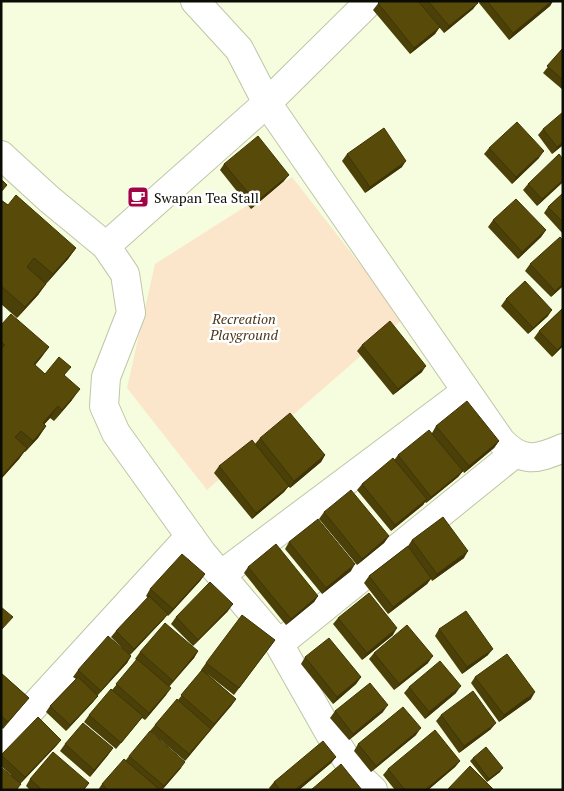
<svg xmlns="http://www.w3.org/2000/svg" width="564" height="791" viewBox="0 0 564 791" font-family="'PT Serif',serif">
  <rect width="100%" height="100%" fill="#f5fdde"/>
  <polygon fill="#fbe6cb" points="292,177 403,319 207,490 127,388 155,264"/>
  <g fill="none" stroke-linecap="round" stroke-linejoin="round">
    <g stroke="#bec6a8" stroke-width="30">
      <g id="minor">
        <path d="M195,1l44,48 28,54 234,338c21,22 35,19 62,7"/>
        <polyline points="1,155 49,199 106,246 125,274 131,313 106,377 104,406 116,433 202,553 279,644 330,734 357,775 373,790"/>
        <polyline points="106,246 267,103 370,1"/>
        <polyline points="222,574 465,392"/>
        <polyline points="279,644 514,454"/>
        <polyline points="1,742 190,536"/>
      </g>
    </g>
    <use href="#minor" stroke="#fff" stroke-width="28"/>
  </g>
  <g fill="#4c4009">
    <polygon points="380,1 476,1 473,9 444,33 439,27 435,34 410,54 373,10"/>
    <polygon points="480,1 553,1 550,6 509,40 479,3"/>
    <polygon points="563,48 563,90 543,73"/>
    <polygon points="543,129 563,145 552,154 538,135"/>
    <polygon points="489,148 539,158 512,184 484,154"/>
    <polygon points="347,154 402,167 365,193 342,161"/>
    <polygon points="224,164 284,181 251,209 220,170"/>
    <polygon points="563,182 537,206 523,190 528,184"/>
    <polygon points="563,193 563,234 544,213 548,207"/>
    <polygon points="1,200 8,205 76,248 68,259 45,285 38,295 17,318 1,304"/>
    <polygon points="493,220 546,230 541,237 518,259 488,227"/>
    <polygon points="530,264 563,286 551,297 525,271"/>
    <polygon points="506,299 548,316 528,334 501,306"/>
    <polygon points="563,308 563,346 552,357 534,338 539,331"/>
    <polygon points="1,325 49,347 35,365 45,374 65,376 72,400 54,421 50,418 44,424 46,426 38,438 25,452 24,452 19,459 1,479"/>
    <polygon points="362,345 422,372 393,395 357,351"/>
    <polygon points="436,426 499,441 494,448 464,473 463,471 458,477 426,503 425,502 423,505 391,531 357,490 362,484 395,459 398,455 432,433"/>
    <polygon points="260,438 325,455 321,462 290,488 288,486 284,492 252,519 214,473 219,466 255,444"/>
    <polygon points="324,512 389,536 384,543 357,565 319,519"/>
    <polygon points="412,540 464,558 432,581 431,579 427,584 388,614 364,583 369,576 408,546"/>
    <polygon points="289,542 351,571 322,594 285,549"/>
    <polygon points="248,567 318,596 314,602 286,625 244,573"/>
    <polygon points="205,574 200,581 168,616 167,615 163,620 130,655 131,656 127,663 97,696 93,702 66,731 46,712 50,706 76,679 73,677 78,670 127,653 111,637 116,631 148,598 146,596 150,589"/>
    <polygon points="228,611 193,646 171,624 176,617"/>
    <polygon points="338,618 393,635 362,660 333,624"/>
    <polygon points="439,629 488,655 462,674 435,636"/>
    <polygon points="275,640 234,695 206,673 236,699 231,706 185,761 150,731 155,725 178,700 202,670 201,670 206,663"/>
    <polygon points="198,651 194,658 169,687 166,695 145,720 142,718 116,749 84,722 89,715 112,690 137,660 135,659 140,652"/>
    <polygon points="374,653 428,663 394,690 369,659"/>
    <polygon points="305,657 361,677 356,684 333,704 301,664"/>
    <polygon points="1,673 29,698 24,704 3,729 1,727"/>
    <polygon points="475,677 531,699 499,722 471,683"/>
    <polygon points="409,687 456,693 425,719 404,693"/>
    <polygon points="335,711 383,712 349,740 330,718"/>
    <polygon points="441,715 491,729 459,753 436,721"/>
    <polygon points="416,735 371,772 354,751 358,744"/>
    <polygon points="61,740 56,746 20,784 17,790 1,790 11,775 1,766 1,755"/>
    <polygon points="65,744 113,748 108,755 90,777 60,751"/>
    <polygon points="129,756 181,768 162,790 98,790 102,784 126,760"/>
    <polygon points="336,757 331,763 299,790 270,790 269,788 274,782"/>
    <polygon points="473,758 500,772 487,782 470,761"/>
    <polygon points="460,761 455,767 428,790 395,790 383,775 388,769"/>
    <polygon points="30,779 89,783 84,790 30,790 26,786"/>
  </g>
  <g fill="#3e3407">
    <polygon points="552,1 553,1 550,6 509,40 513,33"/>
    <polygon points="478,3 473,9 444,33 449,26"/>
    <polygon points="440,27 435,34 410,54 414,48"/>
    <polygon points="563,142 563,145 552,154 557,147"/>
    <polygon points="544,151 539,158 512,184 516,177"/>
    <polygon points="406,161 402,167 365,193 370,187"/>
    <polygon points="289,175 284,181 251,209 256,202"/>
    <polygon points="563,180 563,182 537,206 542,199"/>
    <polygon points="546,230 541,237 518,259 522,252"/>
    <polygon points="76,248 68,259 45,285 53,274"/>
    <polygon points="46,284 38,295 17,318 25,307"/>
    <polygon points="563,284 563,286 551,297 555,291"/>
    <polygon points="552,310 548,316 528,334 533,328"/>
    <polygon points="563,344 563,346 552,357 557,350"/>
    <polygon points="49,347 41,358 26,376 34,364"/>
    <polygon points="426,366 422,372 393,395 398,389"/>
    <polygon points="80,389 72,400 54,421 62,410"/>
    <polygon points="58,406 50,418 35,435 43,423"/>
    <polygon points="46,426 38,438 25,452 33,441"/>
    <polygon points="499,441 494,448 464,473 469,466"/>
    <polygon points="27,448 19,459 1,479 1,477"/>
    <polygon points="325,455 321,462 290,488 294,481"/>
    <polygon points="463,471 458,477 426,503 431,497"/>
    <polygon points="289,486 284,492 252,519 256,513"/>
    <polygon points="427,499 423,505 391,531 395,525"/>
    <polygon points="389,536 384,543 357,565 362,559"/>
    <polygon points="468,551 464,558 432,581 437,574"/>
    <polygon points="355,564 351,571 322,594 326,588"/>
    <polygon points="205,574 200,581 168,616 173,609"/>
    <polygon points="431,578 427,584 388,614 393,607"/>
    <polygon points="318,596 314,602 286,625 291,619"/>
    <polygon points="233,604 228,611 193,646 198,640"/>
    <polygon points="168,614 163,620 130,655 134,649"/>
    <polygon points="397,628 393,635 362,660 367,653"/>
    <polygon points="493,649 488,655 462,674 467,667"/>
    <polygon points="198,651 194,658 168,687"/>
    <polygon points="131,656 127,663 96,697 101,691"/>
    <polygon points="433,656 428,663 394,690 399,684"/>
    <polygon points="361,677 356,684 333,704 337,697"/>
    <polygon points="461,686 456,693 425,719 429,712"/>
    <polygon points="171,688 166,695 145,720 149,713"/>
    <polygon points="535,692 531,699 499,722 504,715"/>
    <polygon points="98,696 93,702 66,731 70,725"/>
    <polygon points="236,699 231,706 210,730 214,724"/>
    <polygon points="388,705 383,712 349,740 353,734"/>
    <polygon points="496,723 491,729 459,753 464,746"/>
    <polygon points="421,728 416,735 371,772 376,766"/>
    <polygon points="211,729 206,735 185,761 189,754"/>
    <polygon points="61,740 56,746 20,784 25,777"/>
    <polygon points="113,748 108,755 90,777 94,770"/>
    <polygon points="336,757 331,763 299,790 295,790"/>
    <polygon points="460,761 455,767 428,790 425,790"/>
    <polygon points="185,762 181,768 162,790 164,786"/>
    <polygon points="503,768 500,772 487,782 489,779"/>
  </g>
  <g fill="#584b0a" stroke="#3e3407">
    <polygon points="380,1 418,1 440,27 414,48 378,3"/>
    <polygon points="428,1 476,1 478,3 449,26"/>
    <polygon points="487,1 552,1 513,33"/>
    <polygon points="563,48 563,80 547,66"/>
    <polygon points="563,112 563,142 557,147 543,129"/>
    <polygon points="517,122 544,151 516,177 489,148"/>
    <polygon points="384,128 406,161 370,187 347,154"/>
    <polygon points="258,136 289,175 256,202 224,164"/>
    <polygon points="559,154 563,159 563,180 542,199 528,184"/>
    <polygon points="1,179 7,185 1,192"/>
    <polygon points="563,193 563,222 548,207"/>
    <polygon points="16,195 76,248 53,274 34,258 27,267 46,284 25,307 1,286 1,200 8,205"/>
    <polygon points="516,199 546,230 522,252 493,220"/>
    <polygon points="560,237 563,240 563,284 555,291 530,264"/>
    <polygon points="525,281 552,310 533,328 506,299"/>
    <polygon points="563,308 563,344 557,350 539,331"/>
    <polygon points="11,314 49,347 34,364 45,374 59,357 71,367 64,375 80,389 62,410 58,406 43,423 46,426 33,441 21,431 15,437 27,448 1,477 1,349 5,345 1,342 1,325"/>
    <polygon points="390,321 426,366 398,389 362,345"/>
    <polygon points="467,401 499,441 469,466 436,426"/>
    <polygon points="290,413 325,455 294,481 260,438"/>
    <polygon points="429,430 463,471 431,497 398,455"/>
    <polygon points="252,440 289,486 256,513 219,466"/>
    <polygon points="393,458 427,499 395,525 362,484"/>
    <polygon points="351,490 389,536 362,559 324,512"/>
    <polygon points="443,517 468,551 437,574 412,540"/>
    <polygon points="318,519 355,564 326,588 289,542"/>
    <polygon points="276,544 318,596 291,619 248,567"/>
    <polygon points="408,546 431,578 393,607 369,576"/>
    <polygon points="182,554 205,574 173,609 150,589"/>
    <polygon points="210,582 233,604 198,640 176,617"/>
    <polygon points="369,593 397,628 367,653 338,618"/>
    <polygon points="149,596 168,614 134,649 116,631"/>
    <polygon points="1,607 13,617 1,630"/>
    <polygon points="466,611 493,649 467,667 439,629"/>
    <polygon points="242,615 275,640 239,688 206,663"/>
    <polygon points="165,623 198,651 173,681 140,652"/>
    <polygon points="407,625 433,656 399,684 374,653"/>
    <polygon points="108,636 131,656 101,691 78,670"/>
    <polygon points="329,638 361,677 337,697 305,657"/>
    <polygon points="507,654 535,692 504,715 475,677"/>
    <polygon points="137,659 171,688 149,713 116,684"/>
    <polygon points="440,661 461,686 429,712 409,687"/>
    <polygon points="202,670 236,699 214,724 181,695"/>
    <polygon points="1,673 29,698 8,722 1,716"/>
    <polygon points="78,677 98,696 70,725 50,706"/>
    <polygon points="370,683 388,705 353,734 335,711"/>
    <polygon points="111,689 143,716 121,743 89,715"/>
    <polygon points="473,691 496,723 464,746 441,715"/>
    <polygon points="177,699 211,729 189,754 155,725"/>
    <polygon points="403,707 421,728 376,766 358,744"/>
    <polygon points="38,717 61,740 25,777 1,755"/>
    <polygon points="83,723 113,748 94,770 65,744"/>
    <polygon points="435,730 460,761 425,790 405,790 388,769"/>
    <polygon points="150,731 185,762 164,786 129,756"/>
    <polygon points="323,741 336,757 295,790 280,790 274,782"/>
    <polygon points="486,747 503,768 489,779 473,758"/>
    <polygon points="53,752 89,783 83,790 42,790 30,779"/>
    <polygon points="124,759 160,790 108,790 102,784"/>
    <polygon points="341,764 362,790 311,790"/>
    <polygon points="470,766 493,789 447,790"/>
    <polygon points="1,767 21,784 16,790 1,790"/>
  </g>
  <defs>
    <g id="cafe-square" transform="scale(1.125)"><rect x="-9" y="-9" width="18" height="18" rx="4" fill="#a00444" stroke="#fff"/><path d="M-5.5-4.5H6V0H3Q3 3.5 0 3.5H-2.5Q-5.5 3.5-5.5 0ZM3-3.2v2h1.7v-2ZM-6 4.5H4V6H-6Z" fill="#fff"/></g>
  </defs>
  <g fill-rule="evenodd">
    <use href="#cafe-square" x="138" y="197"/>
  </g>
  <g text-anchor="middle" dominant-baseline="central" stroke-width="5" stroke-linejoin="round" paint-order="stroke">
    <g font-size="14" fill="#0b0d04" stroke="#fff" text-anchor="start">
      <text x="154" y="197">Swapan Tea Stall</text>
    </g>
    <g font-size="14" font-style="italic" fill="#4b371a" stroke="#fff">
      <text x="244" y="318">Recreation<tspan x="244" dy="16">Playground</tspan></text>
    </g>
  </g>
  <rect width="564" height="791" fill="none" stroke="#0b0d04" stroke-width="5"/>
</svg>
